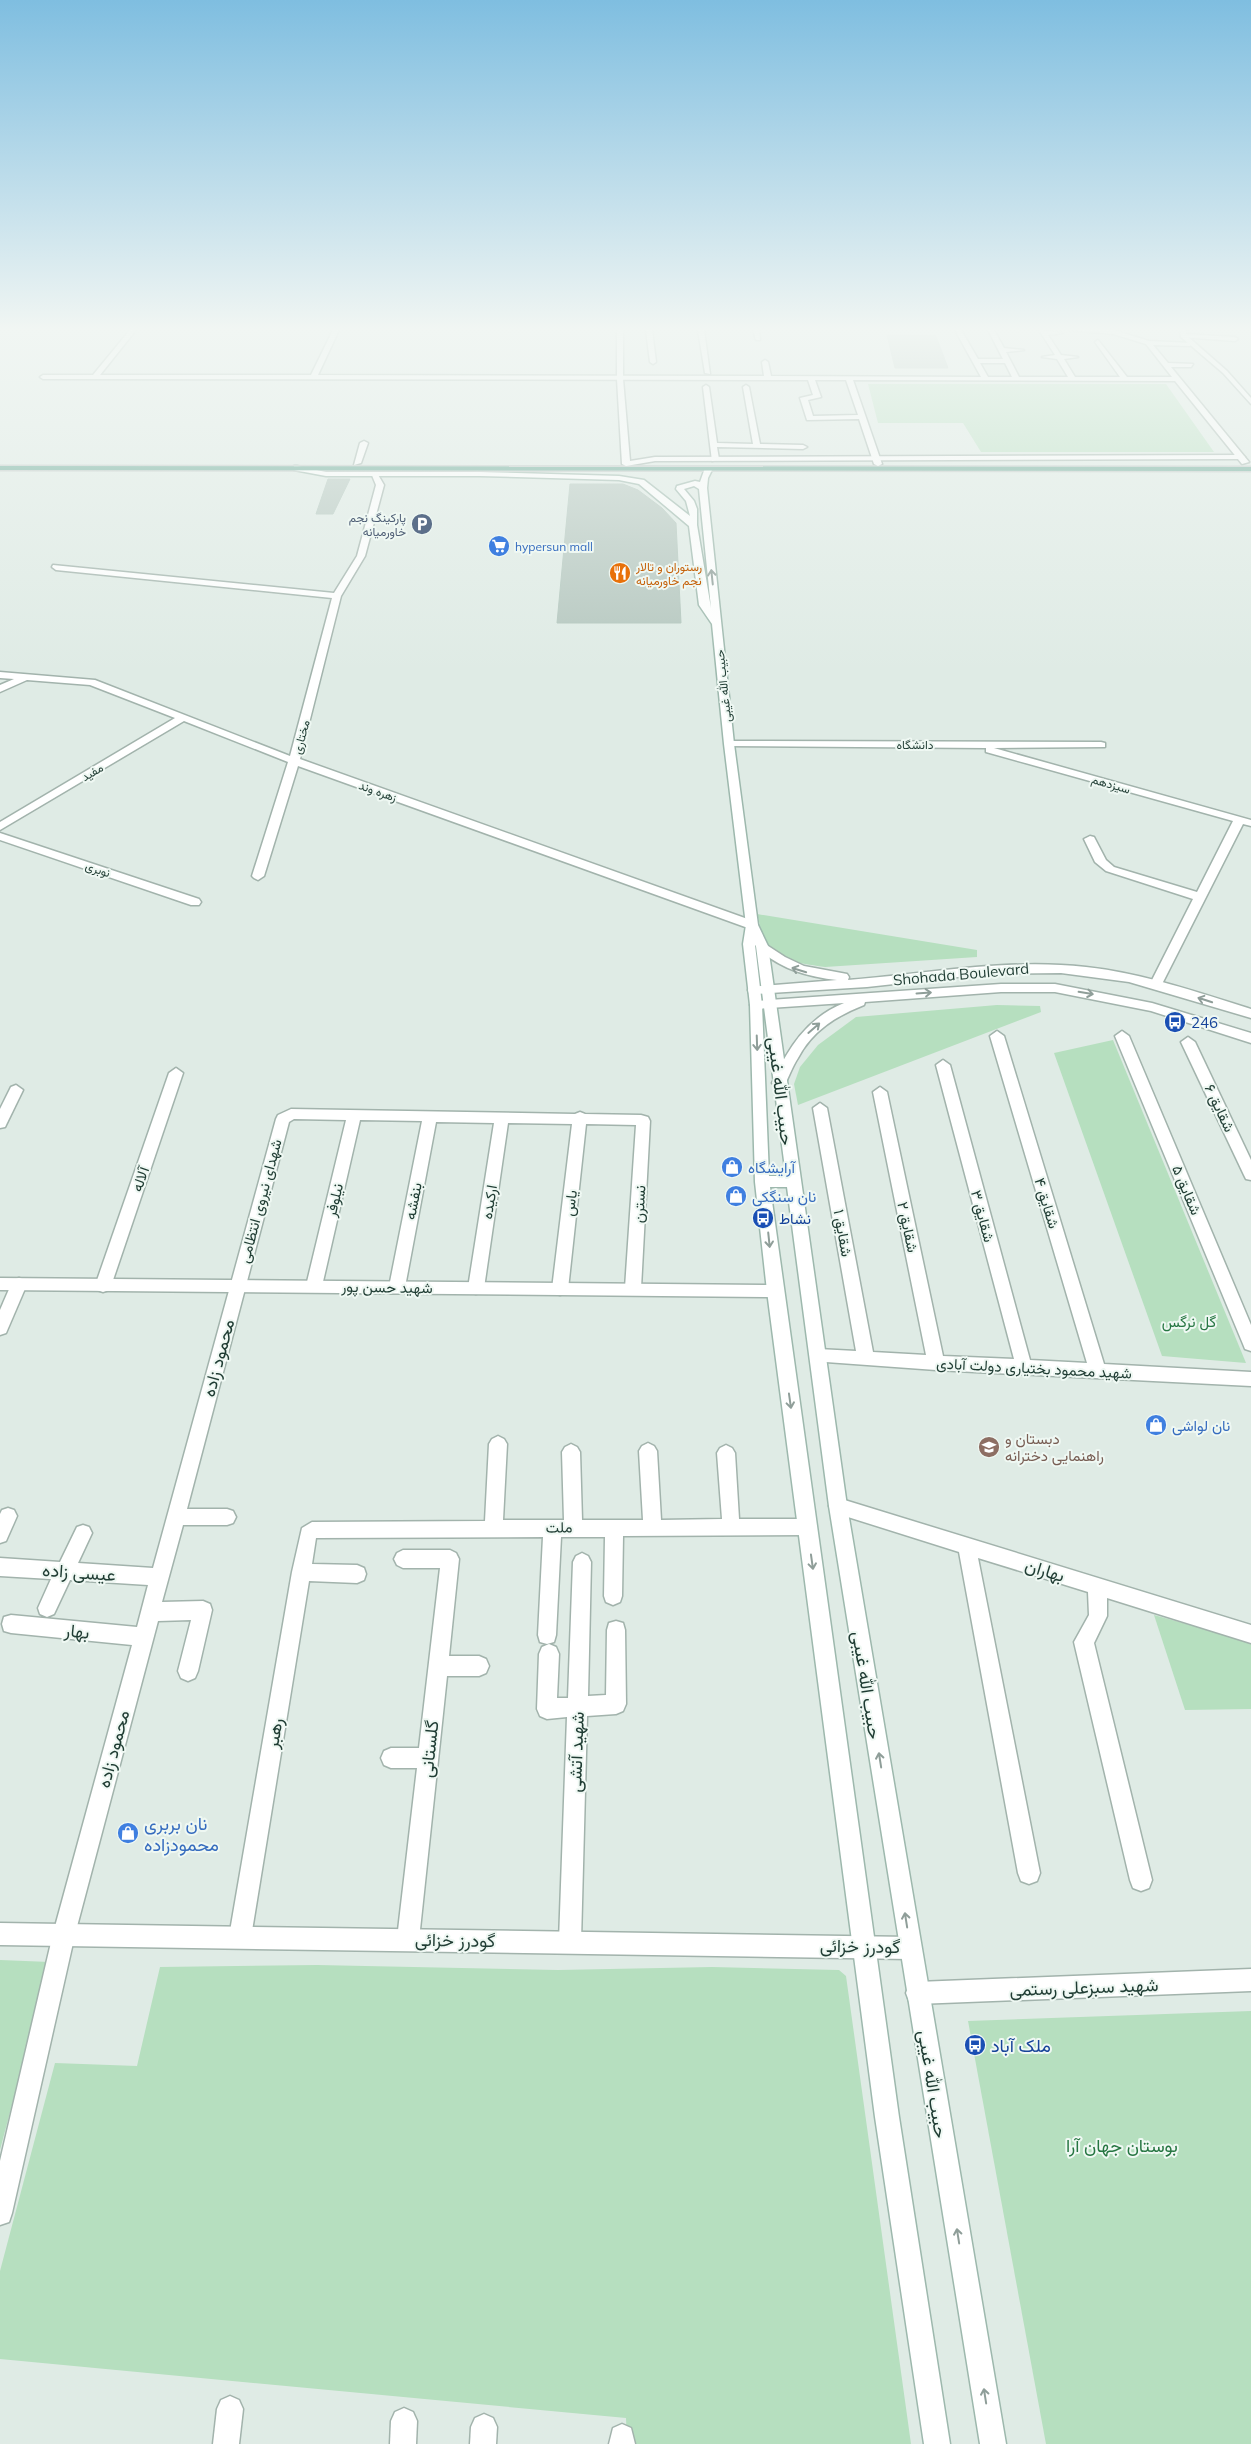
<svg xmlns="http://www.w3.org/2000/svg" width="1251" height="2444" viewBox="0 0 1251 2444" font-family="Mulish,Vazirmatn,sans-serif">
  <rect width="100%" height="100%" fill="#dfebe5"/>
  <g fill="#b6dfbf">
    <polygon points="868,384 1166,384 1214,452 981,452 963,423 878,423"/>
    <path d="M757,914l220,36v7l-152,10c-19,-3 -47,-5 -59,-22 -5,-8 -6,-23 -9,-31z"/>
    <polygon points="997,1005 1040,1006 1041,1012 798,1105 794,1084 800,1067 818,1045 856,1017"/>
    <polygon points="1113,1040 1246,1363 1162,1356 1054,1053"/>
    <polygon points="1154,1615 1251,1642 1251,1709 1185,1710"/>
    <polygon points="0,1960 50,1962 0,2150"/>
    <polygon points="317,1965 558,1970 712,1967 839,1970 846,1976 911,2444 627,2444 626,2418 0,2359 0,2271 55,2063 137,2066 160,1967"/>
    <polygon points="1251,2011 1251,2444 1046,2444 968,2021"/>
  </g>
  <g fill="#b4c6be" stroke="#b1c5bc">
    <polygon points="887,335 936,336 948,368 895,368"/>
    <polygon points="328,479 350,479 333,514 316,514"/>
    <polygon points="570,484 623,484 638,490 662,508 676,523 681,623 557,623"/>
  </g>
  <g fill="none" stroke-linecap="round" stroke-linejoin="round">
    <g stroke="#a2b3ac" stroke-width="3">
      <g id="minor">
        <path d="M130,330h6l-36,45h211l22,-45h6l-21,45 446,1 -2,-14 3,-2 3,2 3,14 210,1 -26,-47h6l17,29h25l-15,-29h6l10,18 20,2 -18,2 13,25h49l-11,-18 -15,-2 13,-2 -16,-25 24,3 -15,2 13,20 17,2 -14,2 11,18h45l-25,-35 3,-2 29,37h45l-26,-33 -33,-10 -45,-4h46l35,11 43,2 -2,3 -37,-1 15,18 25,1 -2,3h-20l78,95 -7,2 -67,-83 -322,-1 29,84 -4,2 -4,-2 -15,-45 -52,1 -7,-22 13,-3 -5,-15 -765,-1 -3,-2 3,-2h50zM980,363h25l7,14h-24zM815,380h31l12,35 -45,1 -5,-16 13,-3z"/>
        <polygon points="646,330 652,330 656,362 653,364 650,362"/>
        <polygon points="698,330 704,330 710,374 705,373"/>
        <polygon points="753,330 759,330 760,340 756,340"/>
        <polygon points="1183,334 1235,337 1238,339 1235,341 1181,337"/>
        <polygon points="706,385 709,387 717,443 753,444 743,387 746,385 749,387 760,444 803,445 807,447 803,449 717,447 719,459 712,461 703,387"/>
        <polygon points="364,441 368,443 361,463 354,465 360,443"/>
        <polygon points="371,473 377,473 384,485 365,556 341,596 300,759 756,922 758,925 756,928 748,928 298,766 264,876 258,880 254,878 252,876 288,762 184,721 0,830 0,822 175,718 90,685 27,680 0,692 0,685 14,679 0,678 0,672 95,680 290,756 332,598 56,570 52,567 53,565 334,593 357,556 376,485"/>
        <polygon points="729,741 1101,742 1105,743 1105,747 994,748 1251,820 1251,826 1243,824 1162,984 1156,988 1150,984 1193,899 1106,871 1095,862 1084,839 1090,836 1094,837 1106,860 1114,867 1197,892 1233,821 986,752 986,748 725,746 725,742"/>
        <polygon points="0,833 199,899 201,902 199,905 191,905 0,840"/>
        <polygon points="997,1031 1004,1036 1104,1364 1251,1372 1251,1386 936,1370 812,1361 810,1356 812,1351 818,1349 856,1351 813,1108 820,1103 827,1108 873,1352 926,1355 873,1092 880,1087 887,1092 943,1356 1014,1359 936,1065 943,1060 950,1065 1030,1360 1087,1363 990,1036"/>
        <polygon points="1122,1031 1129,1036 1251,1325 1251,1351 1245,1349 1243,1344 1115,1036"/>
        <polygon points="1188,1037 1195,1042 1251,1160 1251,1180 1246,1179 1244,1175 1181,1042"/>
        <polygon points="176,1068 183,1073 111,1286 109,1290 103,1292 97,1290 95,1286 169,1073"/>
        <polygon points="16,1085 23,1090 5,1127 0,1128 0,1109 11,1087"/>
        <polygon points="291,1109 575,1114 580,1112 585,1114 641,1115 648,1117 650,1121 641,1288 639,1292 633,1294 627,1292 625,1288 636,1125 586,1124 568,1289 566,1293 560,1295 554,1293 552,1289 572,1124 508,1123 484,1288 482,1292 476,1294 470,1292 468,1288 494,1123 436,1122 405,1287 403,1291 397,1293 391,1291 389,1287 422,1121 360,1120 322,1286 320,1290 314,1292 308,1290 306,1286 346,1120 294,1119 289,1122 187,1509 227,1509 233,1511 236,1517 233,1523 227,1525 183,1525 162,1602 203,1601 210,1604 212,1610 198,1671 195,1678 188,1681 181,1678 178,1671 191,1620 158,1621 75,1934 12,2213 9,2222 0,2225 0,2161 53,1934 132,1645 11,1633 4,1631 2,1624 4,1617 11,1615 137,1627 148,1585 70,1580 54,1614 47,1617 40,1614 38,1608 51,1579 0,1576 0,1558 60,1562 77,1527 83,1525 89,1527 92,1533 78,1563 153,1568 276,1119 278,1115"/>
        <polygon points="19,1278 25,1280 27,1284 6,1333 0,1335 0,1310 13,1280"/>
        <polygon points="498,1436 504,1439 507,1444 503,1520 564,1520 562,1452 565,1447 571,1444 577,1447 580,1452 582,1520 643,1520 639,1451 642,1446 648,1443 654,1446 657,1451 661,1520 722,1519 717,1453 720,1448 726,1445 732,1448 735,1453 739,1519 807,1519 813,1521 816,1527 813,1533 807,1535 623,1536 622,1596 620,1602 613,1605 606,1602 604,1596 605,1537 561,1537 556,1635 554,1642 547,1644 540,1642 538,1635 543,1537 316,1538 312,1564 357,1565 364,1568 366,1574 364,1580 357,1583 309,1581 251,1937 248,1945 240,1948 232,1945 229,1937 292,1572 302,1528 312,1522 485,1521 489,1444 492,1439"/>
        <polygon points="838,1498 1251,1625 1251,1643 1107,1598 1107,1616 1094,1643 1152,1880 1149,1888 1141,1891 1133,1888 1130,1880 1074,1642 1089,1615 1088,1592 978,1558 1040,1873 1037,1881 1029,1884 1021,1881 1018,1873 959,1552 832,1512 829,1506 832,1500"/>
        <polygon points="8,1508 14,1510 17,1516 6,1541 0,1543 0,1514 2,1510"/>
        <polygon points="403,1550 450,1550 456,1553 459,1559 449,1656 479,1656 486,1659 489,1666 486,1673 479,1676 447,1676 419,1939 416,1947 408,1950 400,1947 397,1939 417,1768 391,1768 384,1765 381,1758 384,1751 391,1748 419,1748 440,1568 403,1568 397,1565 394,1559 397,1553"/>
        <polygon points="582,1553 588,1556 591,1562 588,1696 606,1695 607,1630 609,1623 616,1621 623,1623 625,1630 626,1704 623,1711 616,1714 587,1716 581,1941 578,1949 570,1952 562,1949 559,1941 567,1717 547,1719 540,1716 537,1709 539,1654 542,1647 549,1644 556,1647 559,1654 557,1698 568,1698 573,1562 576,1556"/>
        <polygon points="230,2396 239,2400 243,2409 239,2444 213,2444 217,2409 221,2400"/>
        <polygon points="404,2408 413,2412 417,2421 416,2444 390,2444 391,2421 395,2412"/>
        <polygon points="484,2414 493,2418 497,2427 496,2444 470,2444 471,2427 475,2418"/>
        <polygon points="622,2424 631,2428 635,2444 609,2444 613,2428"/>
      </g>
    </g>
    <g stroke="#a2b3ac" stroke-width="3">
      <g id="tertiary">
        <polygon points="617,330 623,330 623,379 630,461 655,457 1241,455 1245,457 1241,459 655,461 626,466 622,464 617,379"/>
        <polygon points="1180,330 1186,330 1186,335 1227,371 1251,398 1251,404 1223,373 1181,337"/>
        <path d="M762,942l23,15 19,9 43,8 2,3 -1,3c79,-6 158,-22 238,-13 56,6 111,25 165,42v9l-122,-36 -68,-9 -76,1 -118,13 -113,7 -5,-1 -1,-3 1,-3 88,-7c-30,-3 -56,-11 -79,-31l-2,-3 2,-3z"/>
        <path d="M1001,984h54l97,19 99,30v10l-100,-32 -96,-19h-54l-136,10 -1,3c-28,11 -52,26 -66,53 -6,9 -9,19 -14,28l-5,2 -7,-5c16,-35 35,-65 72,-80l-88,6 -6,-4 6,-4z"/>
        <polygon points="0,1278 775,1285 781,1287 783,1291 781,1295 775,1297 0,1290"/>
        <polygon points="0,1923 910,1937 918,1940 921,1948 918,1956 910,1959 0,1945"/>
        <polygon points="1251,1969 1251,1991 917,2004 909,2001 906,1993 909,1985 917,1982"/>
      </g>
    </g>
    <g stroke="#9db8ad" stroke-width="3">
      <path id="secondary" d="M297,466l29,6h154l139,4 25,4 46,36 -4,-15 -10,-12 1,-3 18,-5 5,1 5,-14 7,2 -4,8 -1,10 27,256 24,181 10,21 79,560 159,938h-26l-151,-938 -42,-319h-17l129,930 51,327h-26l-49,-327 -108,-826 -12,-109 -5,-177 -7,-61 3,-19 -22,-181 -12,-120 -13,-19 -10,-79 -50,-42 -20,-4 -139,-4h-154l-32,-6v-4zM694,486l5,3 12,119 -14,-83v-16l-3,-8 -10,-12zM755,945l1,1 30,230h-17l-7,-171z"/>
    </g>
    <g stroke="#c0c8c6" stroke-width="3">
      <polygon id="primary" points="0,466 1251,467 1251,471 0,470"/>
    </g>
    <use href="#minor" fill="#fff" fill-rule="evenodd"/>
    <use href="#tertiary" fill="#fff" fill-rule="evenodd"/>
    <use href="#secondary" fill="#fff" fill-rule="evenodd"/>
    <use href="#primary" fill="#60a490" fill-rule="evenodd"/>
  </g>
  <defs><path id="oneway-shaft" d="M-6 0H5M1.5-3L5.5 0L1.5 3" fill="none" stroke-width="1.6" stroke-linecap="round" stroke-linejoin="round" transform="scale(1.25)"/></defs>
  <g stroke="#8f9e99">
    <use href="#oneway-shaft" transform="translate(712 577) rotate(-96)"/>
    <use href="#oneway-shaft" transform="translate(799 970) rotate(-163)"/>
    <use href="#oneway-shaft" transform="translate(924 993) rotate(-4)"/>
    <use href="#oneway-shaft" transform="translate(1086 993) rotate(9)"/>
    <use href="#oneway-shaft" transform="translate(1205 1000) rotate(-162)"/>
    <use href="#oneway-shaft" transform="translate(814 1028) rotate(-41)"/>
    <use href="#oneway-shaft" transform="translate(757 1043) rotate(88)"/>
    <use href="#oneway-shaft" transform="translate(769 1240) rotate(84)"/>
    <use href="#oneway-shaft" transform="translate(790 1401) rotate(82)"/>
    <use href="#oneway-shaft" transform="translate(812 1562) rotate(82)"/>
    <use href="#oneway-shaft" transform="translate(880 1760) rotate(-99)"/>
    <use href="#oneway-shaft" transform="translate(906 1920) rotate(-99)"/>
    <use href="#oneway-shaft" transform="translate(958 2236) rotate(-99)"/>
    <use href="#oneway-shaft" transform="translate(985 2396) rotate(-99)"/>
  </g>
  <linearGradient id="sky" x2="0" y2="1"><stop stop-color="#7fbee0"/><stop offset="0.49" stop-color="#f1f6f3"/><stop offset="1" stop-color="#f1f6f3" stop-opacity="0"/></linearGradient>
  <rect width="1251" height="672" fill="url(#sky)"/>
  <defs>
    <g id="parking-disc" transform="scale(1.125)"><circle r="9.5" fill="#5c6f8a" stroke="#eff8f3"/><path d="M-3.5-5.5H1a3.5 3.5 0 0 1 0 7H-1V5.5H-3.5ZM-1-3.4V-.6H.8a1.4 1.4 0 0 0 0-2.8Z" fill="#fff"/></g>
    <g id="supermarket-disc" transform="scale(1.125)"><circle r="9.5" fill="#3f7fe0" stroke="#eff8f3"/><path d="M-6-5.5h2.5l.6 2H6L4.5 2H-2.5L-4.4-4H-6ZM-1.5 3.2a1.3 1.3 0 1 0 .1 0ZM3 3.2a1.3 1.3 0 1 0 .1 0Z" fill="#fff"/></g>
    <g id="restaurant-disc" transform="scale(1.125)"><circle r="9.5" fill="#e8710a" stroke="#eff8f3"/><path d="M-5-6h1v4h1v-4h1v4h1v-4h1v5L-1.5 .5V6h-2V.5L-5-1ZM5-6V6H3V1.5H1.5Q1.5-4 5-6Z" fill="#fff"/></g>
    <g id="bus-disc" transform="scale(1.125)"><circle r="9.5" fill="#1a4fb4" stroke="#eff8f3"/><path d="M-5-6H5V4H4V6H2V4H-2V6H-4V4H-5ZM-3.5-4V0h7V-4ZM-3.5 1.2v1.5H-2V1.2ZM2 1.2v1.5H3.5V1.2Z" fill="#fff"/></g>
    <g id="shop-disc" transform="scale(1.125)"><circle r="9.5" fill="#3f7fe0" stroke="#eff8f3"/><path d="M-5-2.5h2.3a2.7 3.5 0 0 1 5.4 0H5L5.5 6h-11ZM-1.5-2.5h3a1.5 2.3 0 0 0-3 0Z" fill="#fff"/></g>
    <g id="school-disc" transform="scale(1.125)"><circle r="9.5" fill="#8d6e63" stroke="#eff8f3"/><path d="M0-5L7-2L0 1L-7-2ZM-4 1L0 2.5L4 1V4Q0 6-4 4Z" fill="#fff"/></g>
  </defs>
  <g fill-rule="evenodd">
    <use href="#parking-disc" x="422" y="524"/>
    <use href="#supermarket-disc" x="499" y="546"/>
    <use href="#restaurant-disc" x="620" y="573"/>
    <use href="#bus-disc" x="1175" y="1022"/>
    <use href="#shop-disc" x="732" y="1167"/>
    <use href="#shop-disc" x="736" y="1196"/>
    <use href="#bus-disc" x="763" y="1218"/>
    <use href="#shop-disc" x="1156" y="1425"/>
    <use href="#school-disc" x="989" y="1447"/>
    <use href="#shop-disc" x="128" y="1833"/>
    <use href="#bus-disc" x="975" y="2045"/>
  </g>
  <g text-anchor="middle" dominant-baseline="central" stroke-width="4" stroke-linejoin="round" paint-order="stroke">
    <g font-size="12" fill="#4e5e75" stroke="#eff8f3" text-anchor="end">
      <text x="406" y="517">پارکینگ نجم<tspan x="406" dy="14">خاورمیانه</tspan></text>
    </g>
    <g font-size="12" fill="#366cbe" stroke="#eff8f3" text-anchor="start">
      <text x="515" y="546">hypersun mall</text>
    </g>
    <g font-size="12" fill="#c56008" stroke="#eff8f3" text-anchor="start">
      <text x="636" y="566">رستوران و تالار<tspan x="636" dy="14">نجم خاورمیانه</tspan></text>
    </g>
    <g font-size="12" fill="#1f3c33" stroke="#eff8f3">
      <text transform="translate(723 686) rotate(-96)">حبیب الله غیبی</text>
      <text transform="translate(301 737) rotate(-75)">مختاری</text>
      <text x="915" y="744">دانشگاه</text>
      <text transform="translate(92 772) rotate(-31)">مفید</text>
      <text transform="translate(1111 784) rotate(16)">سیزدهم</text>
      <text transform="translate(378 791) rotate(20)">زهره وند</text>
      <text transform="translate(98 869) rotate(19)">نوبری</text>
    </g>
    <g font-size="15" fill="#1f3c33" stroke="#eff8f3">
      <text transform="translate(961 974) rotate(-5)">Shohada Boulevard</text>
      <text transform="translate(1220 1108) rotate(65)">شقایق ۶</text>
      <text transform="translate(140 1179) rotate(-71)">آلاله</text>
      <text transform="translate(1187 1190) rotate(67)">شقایق ۵</text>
      <text transform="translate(334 1200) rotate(-77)">نیلوفر</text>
      <text transform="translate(260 1201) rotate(-75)">شهدای نیروی انتظامی</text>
      <text transform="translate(413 1201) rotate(-79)">بنفشه</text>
      <text transform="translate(489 1202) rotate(-81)">ارکیده</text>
      <text transform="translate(570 1203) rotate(-83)">یاس</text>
      <text transform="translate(1047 1203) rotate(73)">شقایق ۴</text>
      <text transform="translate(639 1204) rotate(-87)">نسترن</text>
      <text transform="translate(983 1216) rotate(75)">شقایق ۳</text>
      <text transform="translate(908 1227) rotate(78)">شقایق ۲</text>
      <text transform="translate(843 1233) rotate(80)">شقایق ۱</text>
      <text transform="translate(387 1287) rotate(1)">شهید حسن پور</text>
      <text transform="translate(1034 1368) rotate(3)">شهید محمود بختیاری دولت آبادی</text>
      <text transform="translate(559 1527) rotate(-1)">ملت</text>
    </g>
    <g font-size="15" fill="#164399" stroke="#eff8f3" text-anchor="start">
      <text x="1191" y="1022">246</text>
      <text x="779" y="1218">نشاط</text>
    </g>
    <g font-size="15" fill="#366cbe" stroke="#eff8f3" text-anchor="start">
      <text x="748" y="1167">آرایشگاه</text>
      <text x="752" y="1196">نان سنگکی</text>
      <text x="1172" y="1425">نان لواشی</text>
    </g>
    <g font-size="15" fill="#267642" stroke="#eff8f3">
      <text x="1189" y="1321">گل نرگس</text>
    </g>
    <g font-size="15" fill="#785e54" stroke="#eff8f3" text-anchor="start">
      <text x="1005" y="1438">دبستان و<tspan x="1005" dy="17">راهنمایی دخترانه</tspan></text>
    </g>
    <g font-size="18" fill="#1f3c33" stroke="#eff8f3">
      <text transform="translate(781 1091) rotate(83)">حبیب الله غیبی</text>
      <text transform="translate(218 1358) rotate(-75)">محمود زاده</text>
      <text transform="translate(1045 1570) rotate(17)">بهاران</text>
      <text transform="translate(79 1572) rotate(4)">عيسی زاده</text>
      <text transform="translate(77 1631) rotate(6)">بهار</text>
      <text transform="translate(867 1685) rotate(81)">حبیب الله غیبی</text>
      <text transform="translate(274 1733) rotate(-80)">رهبر</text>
      <text transform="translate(113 1749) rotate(-75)">محمود زاده</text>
      <text transform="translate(429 1749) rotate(-84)">گلستانی</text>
      <text transform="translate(576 1752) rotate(-88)">شهید آتشی</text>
      <text transform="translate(455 1940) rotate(1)">گودرز خزائی</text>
      <text transform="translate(860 1946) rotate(1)">گودرز خزائی</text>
      <text transform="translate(1084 1987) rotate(-2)">شهید سبزعلی رستمی</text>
      <text transform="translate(933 2084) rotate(81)">حبیب الله غیبی</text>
    </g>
    <g font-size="18" fill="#366cbe" stroke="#eff8f3" text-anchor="start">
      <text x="144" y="1823">نان بربری<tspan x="144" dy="21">محمودزاده</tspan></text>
    </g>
    <g font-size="18" fill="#164399" stroke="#eff8f3" text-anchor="start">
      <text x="991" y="2045">ملک آباد</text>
    </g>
    <g font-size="18" fill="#267642" stroke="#eff8f3">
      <text x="1122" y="2145">بوستان جهان آرا</text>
    </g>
  </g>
</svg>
